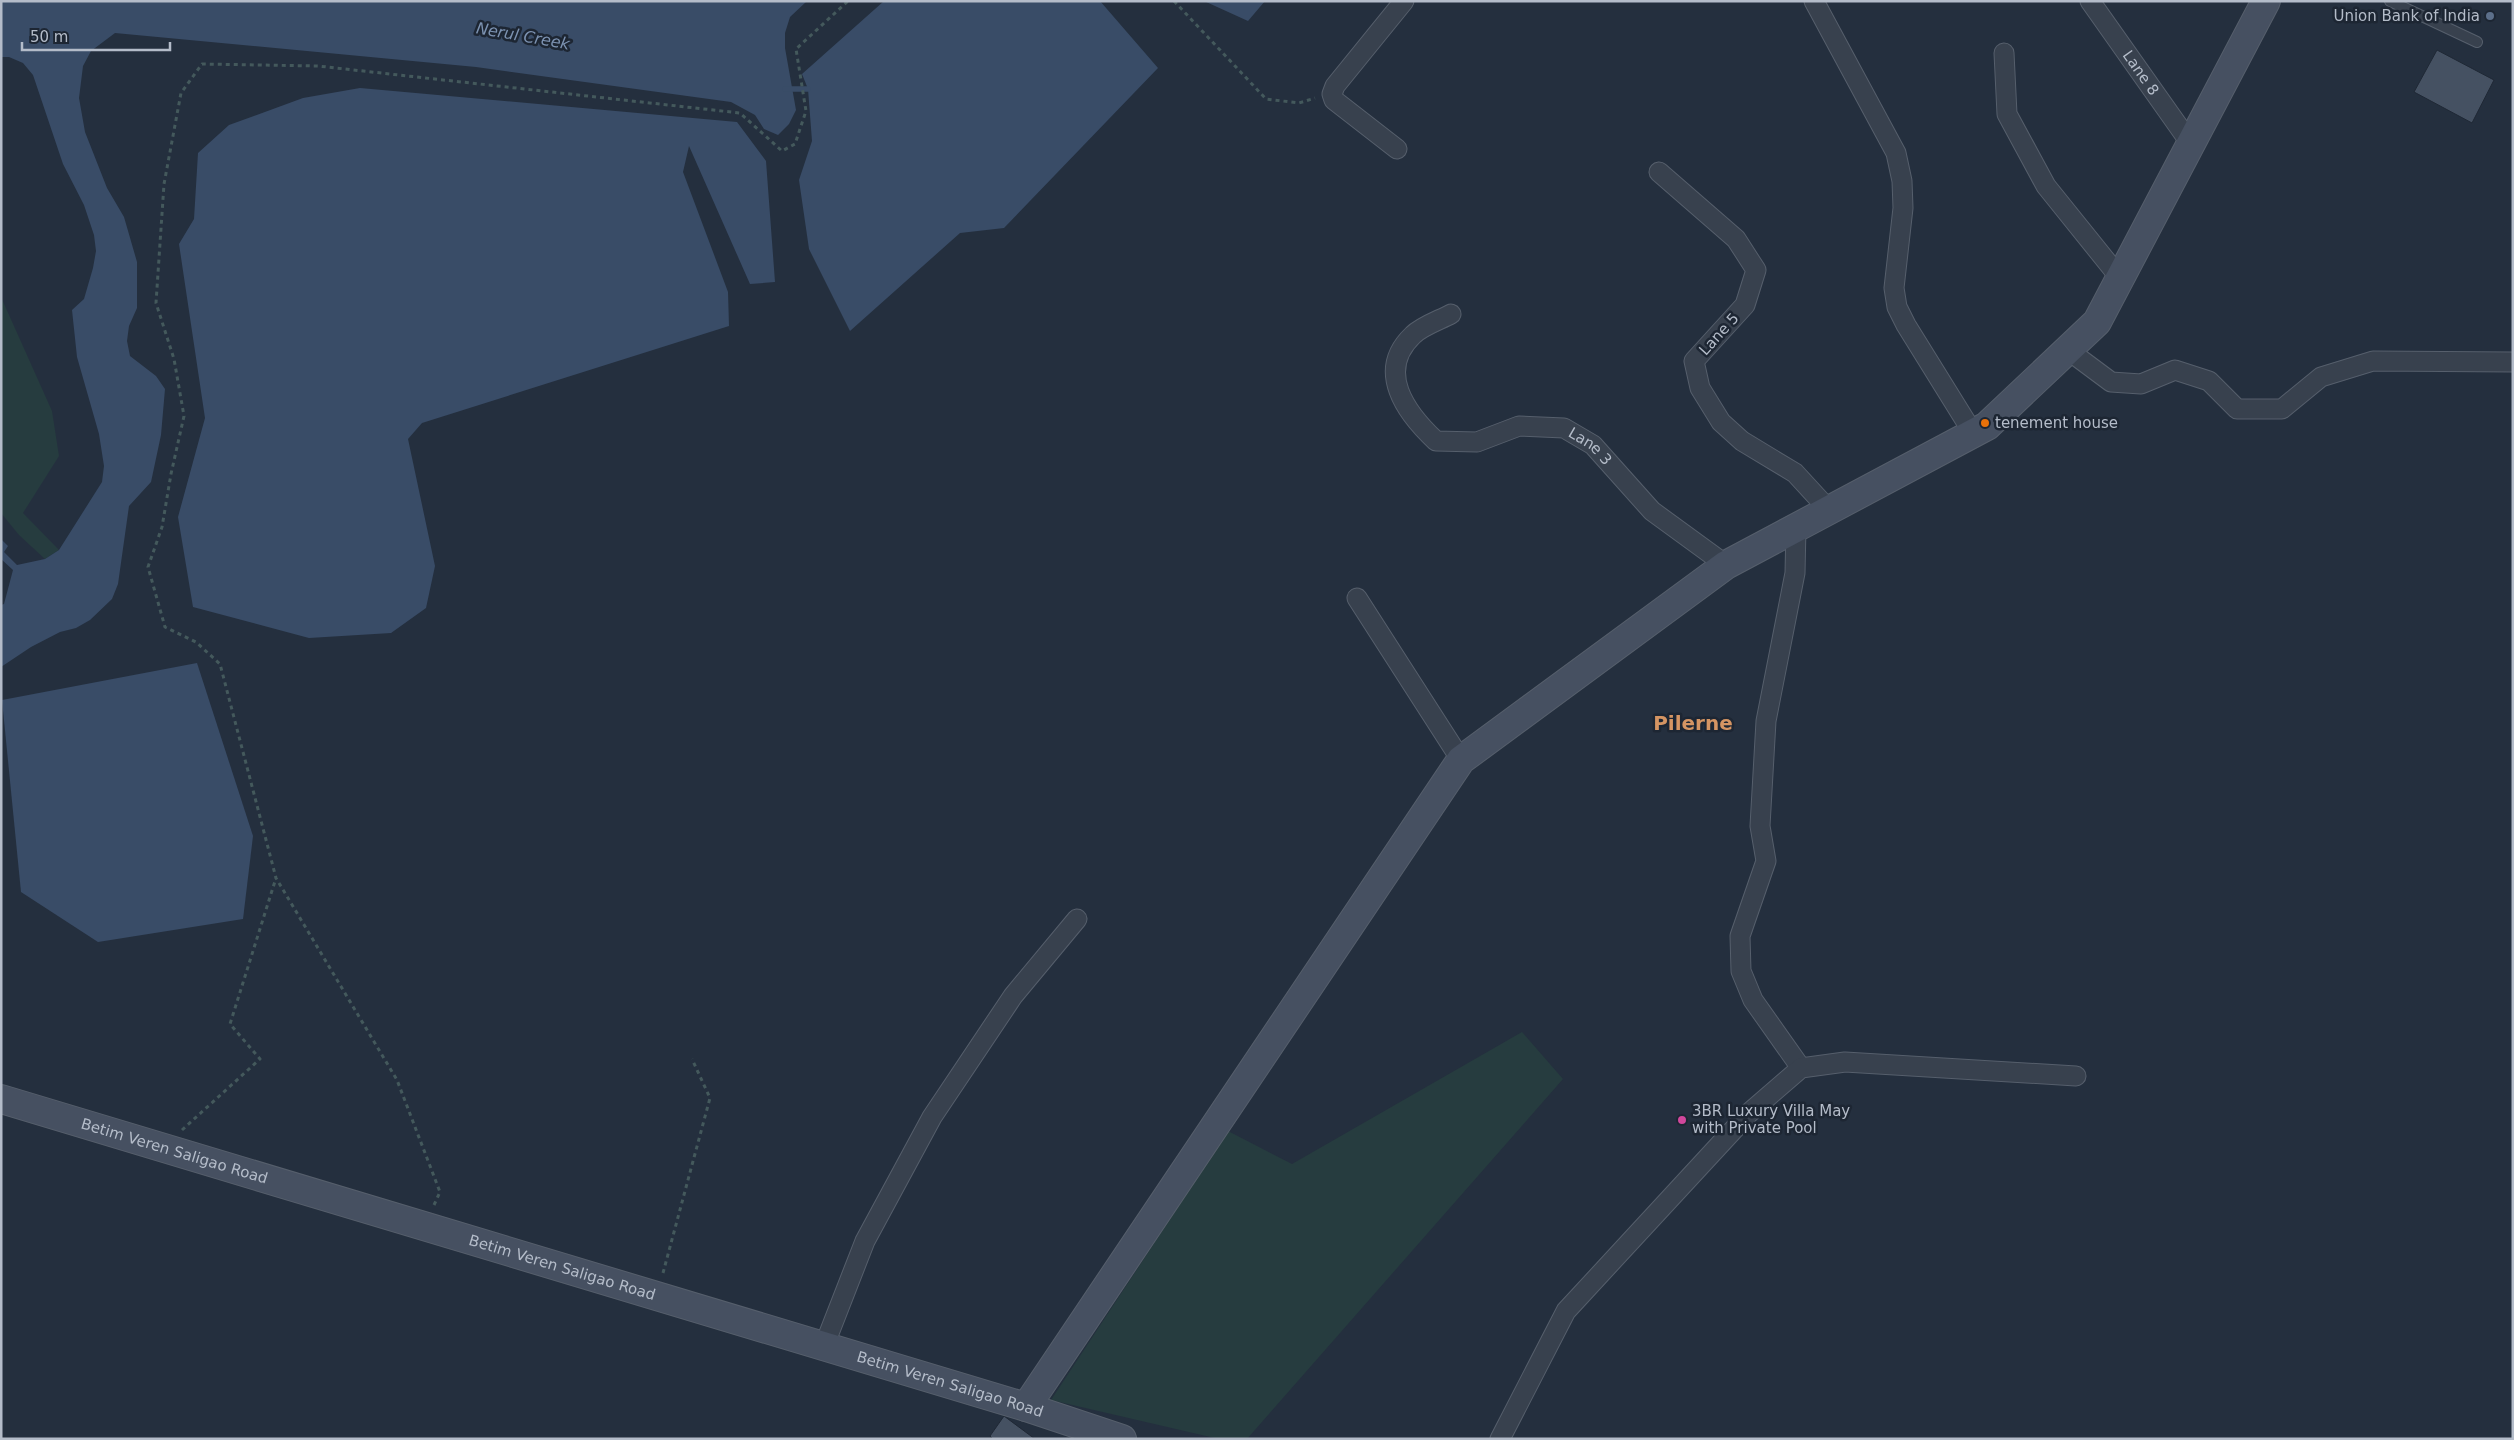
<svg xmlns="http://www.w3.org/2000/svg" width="2514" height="1440" viewBox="0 0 2514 1440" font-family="'DejaVu Sans',sans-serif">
  <rect width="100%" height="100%" fill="#242f3e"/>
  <g fill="#263c3f">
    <polygon points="1,297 52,411 59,456 23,513 59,550 45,559 19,535 1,513"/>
    <polygon points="1522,1032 1563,1079 1247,1439 1219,1439 1051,1400 1228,1131 1292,1164"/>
  </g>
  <g fill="#394c67">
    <polygon points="1,1 807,1 790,17 785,33 785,48 796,110 789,124 778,135 764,129 755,115 731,102 476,67 115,33 91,51 83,66 79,98 85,132 107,188 124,217 137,262 137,308 129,326 127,341 130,356 156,376 165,389 161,435 151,482 129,506 118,584 112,599 90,620 76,628 60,632 31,647 1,667 1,605 4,604 13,570 1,559 1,539 8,546 4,552 17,565 45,559 59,550 102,482 104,466 99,434 77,357 72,310 84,299 93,268 96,251 94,235 84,205 63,164 33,75 23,63 9,57 1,57"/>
    <polygon points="884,1 1100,1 1158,68 1004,228 960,233 850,331 809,249 799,180 812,141 808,89 802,74"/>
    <polygon points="1204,1 1265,1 1248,21"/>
    <polygon points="360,88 737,122 766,161 775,282 750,284 689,146 683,172 728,292 729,326 422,423 408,439 435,566 426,608 391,633 309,638 193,607 178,517 205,418 179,244 194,219 198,153 229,125 303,98"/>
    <polygon points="197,663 253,836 243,919 98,942 21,892 2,700"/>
  </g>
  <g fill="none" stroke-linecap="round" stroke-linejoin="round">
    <polyline stroke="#394c67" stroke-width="5.5" points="785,89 808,89"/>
  </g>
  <g fill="#455162" stroke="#1f2835">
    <polygon points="2437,50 2494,80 2472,123 2414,92"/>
    <polygon points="1004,1416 1035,1439 993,1439 990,1436"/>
  </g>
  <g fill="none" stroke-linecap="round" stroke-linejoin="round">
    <g stroke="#565f6c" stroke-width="12">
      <polyline id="service" points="2390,1 2477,42"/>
    </g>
    <g stroke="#565f6c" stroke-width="21">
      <g id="minor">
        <polyline points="1814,1 1896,153 1902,181 1903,208 1894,288 1897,307 1906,325 1973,433"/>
        <path id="s1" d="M2090,1l101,143"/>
        <polyline points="2004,53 2007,114 2046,186 2120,278"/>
        <polyline points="1397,149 1334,100 1332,94 1335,86 1404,1"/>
        <polyline points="1659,172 1736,239 1756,270 1745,305 1694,361 1700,388 1721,422 1742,441 1795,473 1829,510"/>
        <path id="s2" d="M1451,314c-11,6 -29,12 -38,21 -38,36 -7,78 23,106l41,1 42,-16 45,2 29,17 59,66 74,54"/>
        <polyline points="2068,350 2111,382 2141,384 2175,370 2209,381 2237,409 2282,409 2321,377 2373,361 2513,362"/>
        <polyline points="1796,527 1795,573 1766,721 1760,826 1766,861 1740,936 1741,971 1753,1000 1801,1068"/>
        <polyline points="1357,598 1461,760"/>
        <polyline points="824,1346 865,1241 932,1117 1013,996 1077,919"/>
        <polyline points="1500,1439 1566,1311 1749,1113 1801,1068 1845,1062 2076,1076"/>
      </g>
    </g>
    <g stroke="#565f6c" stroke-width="30">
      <g id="secondary">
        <path id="s3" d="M1,1099l1025,308 96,32"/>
        <polyline points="1026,1407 1461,760 1726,565 1987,426 2097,322 2266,1"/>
      </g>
    </g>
    <g stroke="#44595c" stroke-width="3" stroke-dasharray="4 4" stroke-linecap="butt">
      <polyline points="1174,1 1266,99 1299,103 1315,98"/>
      <polyline points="182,1130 260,1059 230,1024 276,878"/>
      <polyline points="434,1205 440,1192 397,1080 276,878 220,664 196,642 165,627 148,567 162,527 171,474 184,416 174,359 156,303 164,184 181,93 202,64 318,66 740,113 782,151 795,144 806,111 796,49 848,1"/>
      <polyline points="663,1273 710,1098 692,1059"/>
    </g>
    <use href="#service" stroke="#38414e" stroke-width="10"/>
    <use href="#minor" stroke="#38414e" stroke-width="19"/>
    <use href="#secondary" stroke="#465061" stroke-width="28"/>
  </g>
  <circle fill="#5c6f8a" stroke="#1d2633" stroke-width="2" cx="2490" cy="16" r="5"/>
  <circle fill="#e8710a" stroke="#1d2633" stroke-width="2" cx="1985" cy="423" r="5"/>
  <circle fill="#d1479c" stroke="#1d2633" stroke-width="2" cx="1682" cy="1120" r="5"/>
  <g text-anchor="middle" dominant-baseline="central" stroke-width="5" stroke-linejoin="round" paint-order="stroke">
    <g font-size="15" fill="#b4bcc9" stroke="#1d2633" text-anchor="start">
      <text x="2480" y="16" text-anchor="end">Union Bank of India</text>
      <text x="1995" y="423">tenement house</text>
      <text x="1692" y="1111">3BR Luxury Villa May<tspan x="1692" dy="17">with Private Pool</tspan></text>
    </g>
    <g font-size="15" fill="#b4bcc9" stroke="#1d2633">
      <text stroke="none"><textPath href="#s1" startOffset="88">Lane 8</textPath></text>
      <text transform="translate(1719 334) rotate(-48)">Lane 5</text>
      <text stroke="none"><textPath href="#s2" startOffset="331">Lane 3</textPath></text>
      <text stroke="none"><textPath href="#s3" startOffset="181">Betim Veren Saligao Road</textPath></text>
      <text stroke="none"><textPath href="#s3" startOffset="586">Betim Veren Saligao Road</textPath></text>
      <text stroke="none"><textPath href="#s3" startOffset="991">Betim Veren Saligao Road</textPath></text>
    </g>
    <g font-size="16" font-style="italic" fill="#7c92b1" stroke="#1d2633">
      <text transform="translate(523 36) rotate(10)">Nerul Creek</text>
    </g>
    <g font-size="20" font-weight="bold" fill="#d59563" stroke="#1d2633">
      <text x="1693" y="723">Pilerne</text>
    </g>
  </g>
  <rect width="2514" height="1440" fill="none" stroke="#b4bcc9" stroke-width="5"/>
  <path d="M22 42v8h148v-8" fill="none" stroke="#b4bcc9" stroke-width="2.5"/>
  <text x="30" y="42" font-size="15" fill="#b4bcc9" stroke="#1d2633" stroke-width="4" paint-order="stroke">50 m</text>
</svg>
